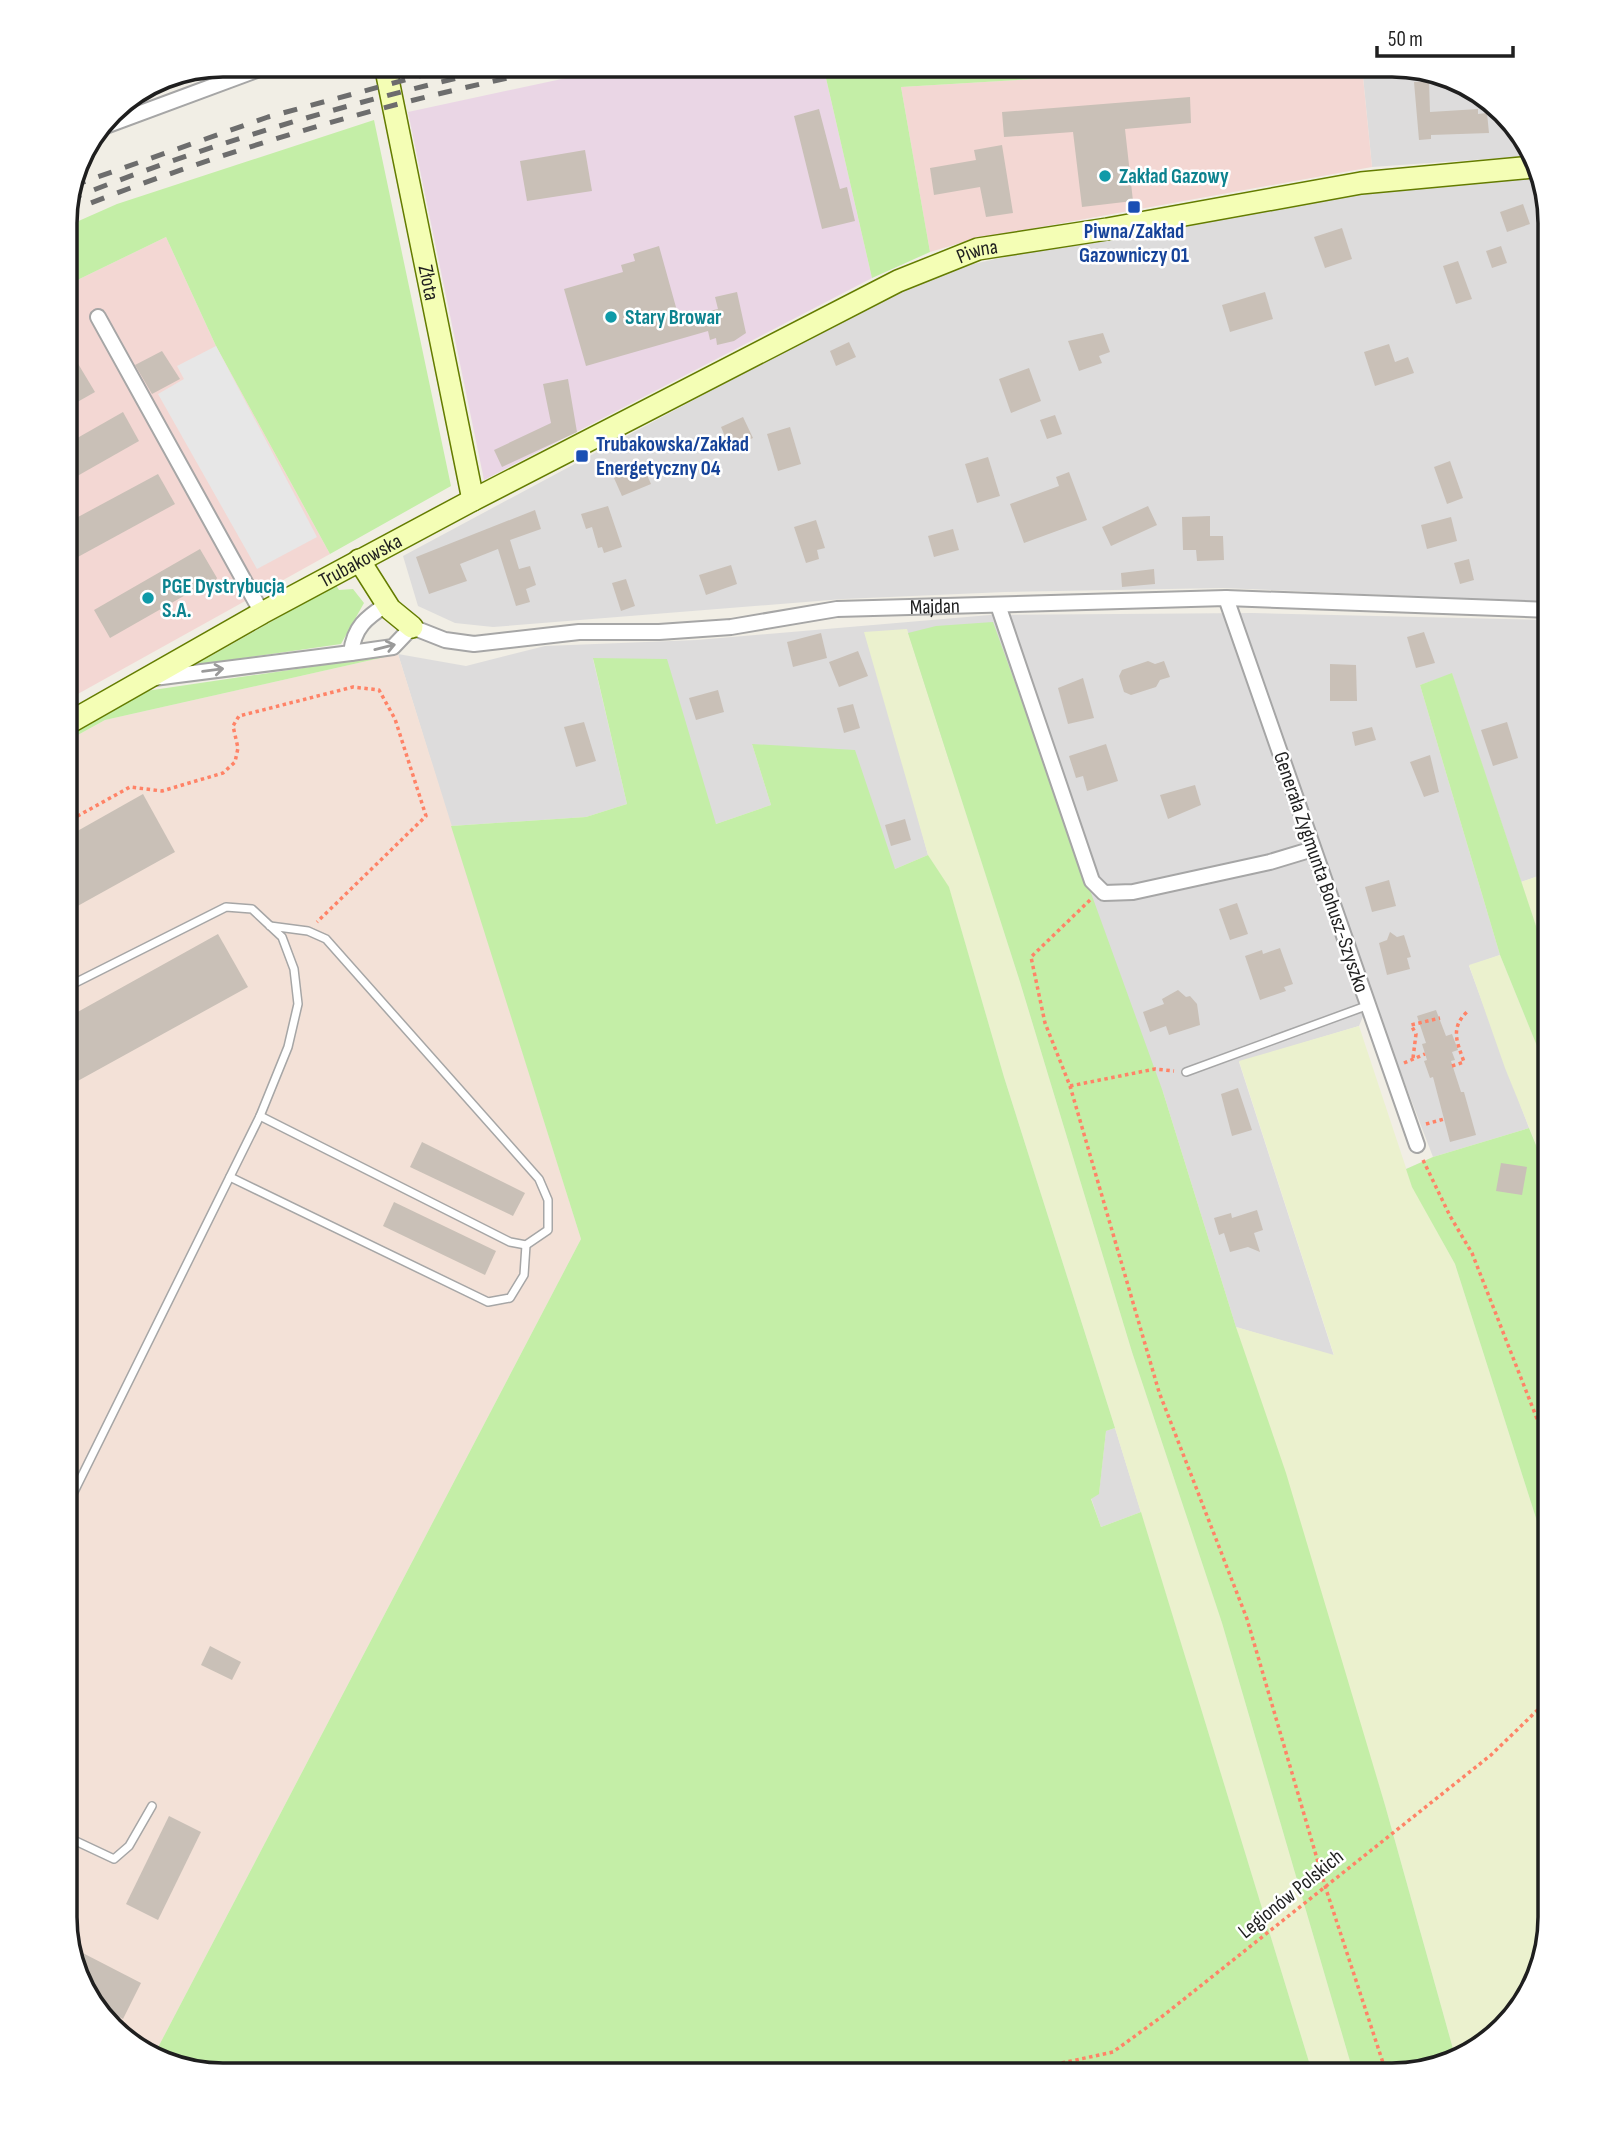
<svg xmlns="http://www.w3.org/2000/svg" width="1615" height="2140" viewBox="0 0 1615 2140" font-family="'Sofia Sans Condensed',sans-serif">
  <rect width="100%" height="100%" fill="#f1eee5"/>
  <g fill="#dddcdc">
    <polygon points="1434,75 1471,86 1524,135 1530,156 1372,167 1363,77"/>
    <polygon points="1536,177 1550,223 1550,602 1223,588 1005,592 843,599 493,627 455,623 418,606 403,556 908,285 973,264 1075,242 1330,197"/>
    <polygon points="1252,613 1550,620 1550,872 1521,882 1452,674 1420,685 1500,955 1469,966 1529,1128 1433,1157 1389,1042 1367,1007 1359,1026 1239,1062 1334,1356 1236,1327 1163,1092 870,642 928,855 895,869 752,744 771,805 716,824 593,659 627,804 586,817 451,826 398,654 466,666 545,646 697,640 990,615"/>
    <polygon points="1115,1428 1141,1512 1101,1527 1091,1498 1099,1493 1106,1431"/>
  </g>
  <g fill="#f3d7d3">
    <polygon points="1181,70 1363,77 1372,167 974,239 930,252 901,87"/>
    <polygon points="166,237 216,346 330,554 67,700 65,286"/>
  </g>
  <polygon fill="#ead6e5" points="627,65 823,65 872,278 484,480 408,112"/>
  <polygon fill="#f3e1d7" points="398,654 581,1239 153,2057 144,2054 91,2005 65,1917 65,742 105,720"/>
  <g fill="#ebf1ce">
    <polygon points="907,629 1020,982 1132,1352 1222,1623 1354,2075 1313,2075 1115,1428 1004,1077 949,888 928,855 864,632"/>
    <polygon points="1550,872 1550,968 1521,882"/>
    <polygon points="1500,955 1550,1078 1550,1179 1505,1068 1469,965"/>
    <polygon points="1359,1026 1412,1186 1455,1264 1550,1562 1550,1917 1529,1996 1480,2049 1455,2056 1385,1805 1236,1327 1334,1355 1239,1061"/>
  </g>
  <g fill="#c4eea7">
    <polygon points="823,65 1402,65 1434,75 1363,77 1181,70 901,87 930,252 872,278"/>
    <polygon points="209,68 130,97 129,97 163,77"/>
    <polygon points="374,120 451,486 330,554 216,346 166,237 65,286 65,227 117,204"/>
    <polygon points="336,585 339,590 353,589 364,603 341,644 195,665"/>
    <polygon points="993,622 1163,1092 1236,1327 1286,1473 1385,1805 1455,2056 1392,2075 1354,2075 1222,1623 1132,1352 1020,982 908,633 936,626"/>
    <polygon points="398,654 105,720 65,742 65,737 146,691"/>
    <polygon points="593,658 667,659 716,824 771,805 752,744 855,750 895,869 928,855 949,887 1004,1077 1115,1428 1106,1431 1099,1494 1091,1499 1101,1527 1141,1512 1313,2075 223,2075 153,2057 581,1239 451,826 586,817 627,804"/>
    <polygon points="1452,673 1550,968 1550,1078 1500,955 1420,685"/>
    <polygon points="1529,1128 1550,1179 1550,1562 1455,1264 1412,1187 1406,1169 1433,1157"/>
  </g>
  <polygon fill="#e7e7e7" points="216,346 317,537 257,569 158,394 184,379 177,366"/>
  <g fill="#c9c0b7">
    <polygon points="1429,81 1430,112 1478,109 1478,114 1487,113 1489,133 1431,135 1431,139 1419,140 1414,82"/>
    <polygon points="1190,97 1191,123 1125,129 1133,201 1082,207 1073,132 1004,137 1002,112"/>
    <polygon points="819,109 840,189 847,187 855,221 822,229 794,116"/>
    <polygon points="1002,145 1013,213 986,217 980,187 934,195 930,168 976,160 974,150"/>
    <polygon points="585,150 592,191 527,201 520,161"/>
    <polygon points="1523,204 1530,224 1507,232 1500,212"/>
    <polygon points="1342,228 1352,259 1325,268 1314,237"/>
    <polygon points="659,246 679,318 718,309 715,297 737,292 746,333 734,341 717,345 716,338 710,340 708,331 586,366 564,289 623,272 621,265 635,261 633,254"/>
    <polygon points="1501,246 1507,263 1492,268 1486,251"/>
    <polygon points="1458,261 1472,299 1456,304 1443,266"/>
    <polygon points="1265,292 1273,319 1230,332 1222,305"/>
    <polygon points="1103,333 1110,352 1099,356 1102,363 1079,371 1068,341"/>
    <polygon points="849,342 856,357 836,366 830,351"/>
    <polygon points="1389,344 1395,362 1408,357 1414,373 1375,386 1364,352"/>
    <polygon points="162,351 180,379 152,394 135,365"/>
    <polygon points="77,362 95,392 65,409 65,369"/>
    <polygon points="1029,368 1041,401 1011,413 999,379"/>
    <polygon points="568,379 577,432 502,467 494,450 551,423 543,384"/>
    <polygon points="123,412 139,441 65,483 65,445"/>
    <polygon points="1055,415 1062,434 1047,439 1040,420"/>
    <polygon points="743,417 753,438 730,448 721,427"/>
    <polygon points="790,427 801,464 778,471 767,434"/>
    <polygon points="988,457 1000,496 977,503 965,464"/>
    <polygon points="1450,461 1463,498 1447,504 1434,467"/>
    <polygon points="643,466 651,484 622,496 614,478"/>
    <polygon points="1069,472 1087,520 1024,543 1010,504 1059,486 1056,477"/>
    <polygon points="158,474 175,504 65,564 65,524"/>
    <polygon points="608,506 622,547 604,553 602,547 598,548 592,527 586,529 581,514"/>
    <polygon points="1148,506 1157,525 1111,546 1102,527"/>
    <polygon points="535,510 541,529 510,540 519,569 530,566 536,585 526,589 530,602 516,606 498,549 460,564 467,581 429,594 416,557"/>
    <polygon points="1210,516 1210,536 1223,536 1224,560 1197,561 1196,550 1183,550 1182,517"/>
    <polygon points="1451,517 1457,541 1427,549 1421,525"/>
    <polygon points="816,520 825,548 817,550 819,559 806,563 794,527"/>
    <polygon points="953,529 959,550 934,557 928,536"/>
    <polygon points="200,549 217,578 213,586 203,585 110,638 94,610"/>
    <polygon points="1469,559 1474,580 1460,584 1454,563"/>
    <polygon points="731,565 737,584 706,595 699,575"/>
    <polygon points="1154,569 1155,584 1122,587 1121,573"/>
    <polygon points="626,579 635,606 621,611 612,583"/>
    <polygon points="1424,632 1435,663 1416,668 1407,637"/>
    <polygon points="821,633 827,658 793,667 787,642"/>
    <polygon points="858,651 868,676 839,687 829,662"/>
    <polygon points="1148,661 1155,664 1164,661 1170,677 1160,680 1156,687 1131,695 1124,692 1119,676 1122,670"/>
    <polygon points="1330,664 1356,665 1357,701 1330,701"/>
    <polygon points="1083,678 1094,718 1068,724 1058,688"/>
    <polygon points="718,690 724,712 696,720 689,698"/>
    <polygon points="853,704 860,728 844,733 837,708"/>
    <polygon points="584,722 596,761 576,767 564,727"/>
    <polygon points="1507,722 1518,758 1493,766 1481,730"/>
    <polygon points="1372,727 1376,740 1355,746 1352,732"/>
    <polygon points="1106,744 1118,781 1087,791 1083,776 1076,778 1069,756"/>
    <polygon points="1430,755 1439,792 1424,797 1410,762"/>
    <polygon points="1195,785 1201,805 1168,819 1160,795"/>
    <polygon points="143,794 175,852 65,913 65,838"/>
    <polygon points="905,819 911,840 891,846 885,825"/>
    <polygon points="1389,880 1396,906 1372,912 1365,887"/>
    <polygon points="1237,903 1248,934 1230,940 1219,909"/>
    <polygon points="1390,932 1397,937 1404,935 1411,957 1407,958 1410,969 1387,975 1379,943 1387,940"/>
    <polygon points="218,934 248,987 65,1088 65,1019"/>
    <polygon points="1280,948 1293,984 1284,987 1286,991 1260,1000 1245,956 1262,950 1263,954"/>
    <polygon points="1178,990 1186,997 1190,996 1197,1004 1200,1025 1169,1035 1166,1026 1150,1032 1143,1012 1164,1004 1162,999"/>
    <polygon points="1436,1010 1446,1036 1452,1034 1458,1050 1452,1052 1455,1060 1451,1061 1461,1092 1464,1092 1476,1135 1450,1142 1433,1077 1430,1078 1424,1061 1427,1060 1422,1044 1426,1043 1417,1016"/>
    <polygon points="1238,1088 1252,1130 1232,1136 1221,1094"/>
    <polygon points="422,1142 525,1193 513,1216 410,1167"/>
    <polygon points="1501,1163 1527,1167 1522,1195 1496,1191"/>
    <polygon points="394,1202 496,1251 485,1275 383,1226"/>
    <polygon points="1257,1210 1263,1230 1254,1233 1260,1252 1248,1247 1230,1252 1224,1233 1219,1235 1214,1218 1231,1213 1232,1218"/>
    <polygon points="210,1646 241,1662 232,1680 201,1665"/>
    <polygon points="169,1816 201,1832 158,1920 126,1904"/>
    <polygon points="75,1949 141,1983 123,2019 91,2002"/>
  </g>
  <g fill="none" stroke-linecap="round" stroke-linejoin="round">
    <g stroke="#a6a6a6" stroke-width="10">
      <g id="lane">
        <polyline points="1186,1072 1366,1006"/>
        <polyline points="260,1116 510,1242 526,1245 548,1230 548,1200 539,1179 326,939 308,931 270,926"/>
        <polyline points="230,1177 488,1302 510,1298 524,1275 526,1245"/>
        <polyline points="65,1510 260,1116 288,1047 298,1004 294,969 282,937 252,909 226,907 65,988"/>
        <polyline points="65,1836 114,1859 129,1846 152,1806"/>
      </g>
    </g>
    <g stroke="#a6a6a6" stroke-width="18">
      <g id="street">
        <polyline points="100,128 270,65"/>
        <polyline points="98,317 262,613"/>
        <polyline points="1226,598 1417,1145"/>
        <polyline points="998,605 1092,881 1104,893 1133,892 1270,862 1313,849"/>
        <path id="s1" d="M351,653l42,-6 19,-20 33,13 29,4 105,-12h80l72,-5 106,-18 389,-11 324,12"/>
        <path d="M154,678l197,-25c3,-26 15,-35 36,-49"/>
      </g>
    </g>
    <g stroke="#647c00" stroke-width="24">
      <g id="secondary">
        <path id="s2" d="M385,65l88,435"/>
        <polyline points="359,560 390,609 412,627"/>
        <path id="s3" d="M65,725l197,-112 211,-113 425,-219 80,-32 129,-20 254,-46 172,-16"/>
      </g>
    </g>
    <g stroke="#ff8367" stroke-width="3.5" stroke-dasharray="3.5 3.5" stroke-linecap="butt">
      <polyline points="65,823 130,787 162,791 223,773 235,762 238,748 233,726 239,716 353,687 379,690 395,719 426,816 317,922"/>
      <polyline points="1090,900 1031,957 1045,1023 1070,1086 1159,1392 1247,1619 1325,1886 1387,2075"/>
      <polyline points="1413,1058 1416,1034 1411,1025 1440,1018"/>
      <polyline points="1404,1063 1425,1054"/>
      <path d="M1452,1066l12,-4c-7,-20 -14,-34 3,-50"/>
      <polyline points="1070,1086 1155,1069 1174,1071"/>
      <polyline points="1426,1124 1444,1119"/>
      <polyline points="1423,1160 1450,1216 1472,1253 1550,1452"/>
      <polyline points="1029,2075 1048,2066 1113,2052 1164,2015 1491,1755 1550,1698"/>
    </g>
    <use href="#lane" stroke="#fff" stroke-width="7"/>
    <use href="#street" stroke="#fff" stroke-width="14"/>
    <use href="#secondary" stroke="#f4feb5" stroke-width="21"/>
    <g stroke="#6d6d6d" stroke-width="5" stroke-dasharray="14 14" stroke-linecap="butt">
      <polyline points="72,186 268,117 460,65"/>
      <path d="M68,200c145,-58 295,-102 447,-135"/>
      <path d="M65,213c164,-65 334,-115 507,-148"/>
    </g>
  </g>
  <defs><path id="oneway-shaft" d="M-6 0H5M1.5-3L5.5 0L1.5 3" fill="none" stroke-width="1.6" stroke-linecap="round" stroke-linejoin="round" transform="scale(1.75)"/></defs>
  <g stroke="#9a9a9a">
    <use href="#oneway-shaft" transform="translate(385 647) rotate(-14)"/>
    <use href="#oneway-shaft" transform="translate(213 670) rotate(-7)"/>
  </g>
  <g fill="#0f9aa8" stroke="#fff" stroke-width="2.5">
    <circle cx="1105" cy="176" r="7"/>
    <circle cx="611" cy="317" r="7"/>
    <circle cx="148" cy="598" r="7"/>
  </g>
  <g fill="#1a4fb4" stroke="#fff" stroke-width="2.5">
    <rect x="1127" y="200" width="14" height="14" rx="3.5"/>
    <rect x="575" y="449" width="14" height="14" rx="3.5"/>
  </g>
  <g text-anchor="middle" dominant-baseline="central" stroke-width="5" stroke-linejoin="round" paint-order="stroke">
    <g font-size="21" font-weight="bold" fill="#0d838f" stroke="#fff" text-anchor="start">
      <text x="1119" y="176">Zakład Gazowy</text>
      <text x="625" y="317">Stary Browar</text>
      <text x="162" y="586">PGE Dystrybucja<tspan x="162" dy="24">S.A.</tspan></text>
    </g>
    <g font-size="21" font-weight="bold" fill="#164399" stroke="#fff">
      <text x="1134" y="231">Piwna/Zakład<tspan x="1134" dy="24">Gazowniczy 01</tspan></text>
      <text x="596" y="444" text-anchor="start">Trubakowska/Zakład<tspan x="596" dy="24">Energetyczny 04</tspan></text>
    </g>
    <g font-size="21" fill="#1f1f1f" stroke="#fff">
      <text stroke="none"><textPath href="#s3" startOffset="1029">Piwna</textPath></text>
      <text stroke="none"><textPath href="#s2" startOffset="222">Złota</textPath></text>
      <text stroke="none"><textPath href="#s3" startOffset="338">Trubakowska</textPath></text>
      <text stroke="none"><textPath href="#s1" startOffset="598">Majdan</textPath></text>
      <text transform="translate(1321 872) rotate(71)">Generała Zygmunta Bohusz-Szyszko</text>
      <text transform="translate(1291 1894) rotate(-39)">Legionów Polskich</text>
    </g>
  </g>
  <path d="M0 0H1615V2140H0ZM223 77H1392A146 146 0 0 1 1538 223V1917A146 146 0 0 1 1392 2063H223A146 146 0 0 1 77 1917V223A146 146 0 0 1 223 77Z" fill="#fff" fill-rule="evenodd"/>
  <path fill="none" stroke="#1f1f1f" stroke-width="3.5" d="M223 77H1392A146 146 0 0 1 1538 223V1917A146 146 0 0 1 1392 2063H223A146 146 0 0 1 77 1917V223A146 146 0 0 1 223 77Z"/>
  <path d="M1377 46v10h136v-10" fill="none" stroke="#1f1f1f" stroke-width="3.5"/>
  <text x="1388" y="46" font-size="21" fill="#1f1f1f" stroke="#ffffff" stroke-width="5" paint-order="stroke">50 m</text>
</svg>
